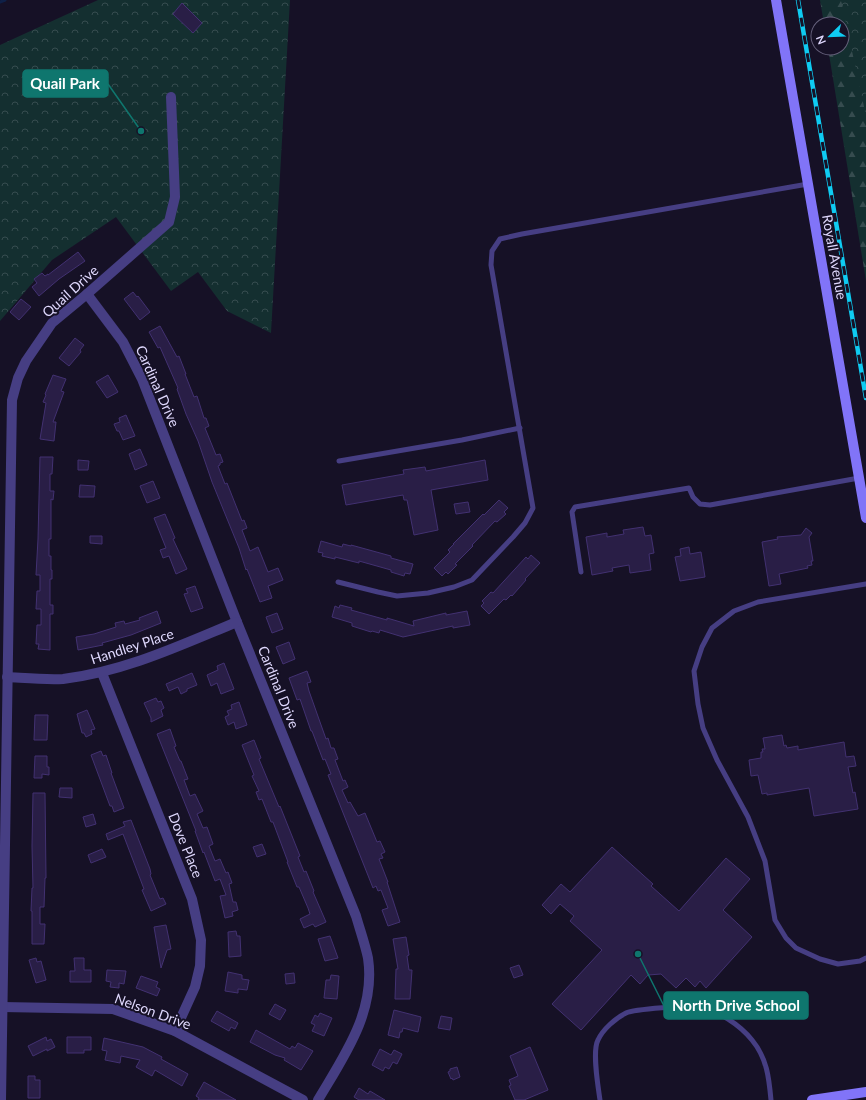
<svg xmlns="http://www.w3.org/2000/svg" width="866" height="1100" viewBox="0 0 866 1100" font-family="Lato,sans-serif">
  <defs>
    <pattern id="forest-firs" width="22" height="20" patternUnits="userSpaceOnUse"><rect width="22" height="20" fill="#142f30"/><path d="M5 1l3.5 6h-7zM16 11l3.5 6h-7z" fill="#364c4f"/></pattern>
    <pattern id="park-crowns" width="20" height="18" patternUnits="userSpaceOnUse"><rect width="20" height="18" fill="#142f30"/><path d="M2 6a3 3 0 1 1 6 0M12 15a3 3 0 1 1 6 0" fill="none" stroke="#364c4f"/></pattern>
  </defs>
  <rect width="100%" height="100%" fill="#161126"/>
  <polygon fill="url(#forest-firs)" points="820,0 866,0 866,281 828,48 842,48 842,24 824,24"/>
  <g fill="url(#park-crowns)">
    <polygon points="98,0 290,0 271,333 227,311 198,272 171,291 116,217 52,260 0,321 0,45"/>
    <polygon points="841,0 866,0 866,116"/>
  </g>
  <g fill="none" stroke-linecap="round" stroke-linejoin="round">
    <polyline stroke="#0f2047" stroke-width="3" points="0,2 5,0"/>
  </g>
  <g fill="#291e46" stroke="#423171">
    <polygon points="182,3 202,23 193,33 173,14"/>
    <polygon points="78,252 85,261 59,279 39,296 32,287 37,283 34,279 42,273 45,276 48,274 48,275"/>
    <polygon points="133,292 137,297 138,296 150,312 140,320 124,299"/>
    <polygon points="21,299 31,307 19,320 10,312"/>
    <polygon points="160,326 177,357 179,356 186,374 185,374 194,397 197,396 204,418 206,418 209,426 205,428 216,455 220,454 223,462 220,463 220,465 218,466 225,484 227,483 242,521 244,520 247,528 242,530 250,551 258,547 268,572 278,568 283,580 268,586 272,598 260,602 247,569 246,570 239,548 212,482 198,441 186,414 177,389 178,388 160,347 158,348 149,332"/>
    <polygon points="75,338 84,345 80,350 81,352 69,366 59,358"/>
    <polygon points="53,375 66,379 61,391 64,392 53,422 56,422 54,441 40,439 46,403 43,402 46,395 45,394"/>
    <polygon points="108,375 118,392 107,398 96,382"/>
    <polygon points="126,415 135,436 123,440 119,431 117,431 114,424 120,422 119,418"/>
    <polygon points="140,449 147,465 135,470 129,454"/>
    <polygon points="40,457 53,457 52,474 50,474 50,491 54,491 53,500 51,499 51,539 49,539 49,556 51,556 51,570 52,570 52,579 50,579 50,605 53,605 53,614 50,614 50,650 38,649 39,644 36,644 37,625 41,625 41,609 36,609 37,591 40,591 40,575 36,575 38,539"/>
    <polygon points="78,460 89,461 88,470 78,470"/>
    <polygon points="485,460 488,480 431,490 438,530 414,535 407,500 404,500 403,495 346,505 342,485 404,474 403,470 425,467 426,471"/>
    <polygon points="153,481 160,498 147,503 140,486"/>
    <polygon points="80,485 95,486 94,497 79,497"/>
    <polygon points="499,500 508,508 504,512 506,514 497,522 495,521 472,545 473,546 455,564 457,565 448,574 446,572 442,576 434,568 450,552 448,550 454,544 453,544 483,514 484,515"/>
    <polygon points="468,502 470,512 456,514 454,504"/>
    <polygon points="165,514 175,538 173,539 187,569 176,574 169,556 163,558 160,550 166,548 154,518"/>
    <polygon points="643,527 645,536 651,535 654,553 649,554 651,570 630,573 629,565 612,568 613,571 592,575 586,537 607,533 607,537 624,534 623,530"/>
    <polygon points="806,528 812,533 809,537 813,561 811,561 812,565 807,566 808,568 779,574 781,584 769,586 762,542 778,539 777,537 801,535"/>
    <polygon points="90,536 102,536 102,544 90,543"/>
    <polygon points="321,541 342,547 343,544 351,546 351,545 391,556 391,558 413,564 410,574 405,573 404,576 391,572 391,570 359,561 359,563 335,557 335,559 322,556 323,553 318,552"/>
    <polygon points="689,547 690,554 701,552 705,577 680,581 675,557 681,556 680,549"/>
    <polygon points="531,555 540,563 525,579 526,580 512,596 511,595 506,600 504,599 489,614 481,606 484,603 482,601 491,592 493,593 526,557 528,559"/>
    <polygon points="195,586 203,608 191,612 184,594 188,593 186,589"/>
    <polygon points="340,605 352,608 351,610 387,620 387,618 414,626 413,621 446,613 446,615 467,611 470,625 453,628 453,626 403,637 380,630 379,633 372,631 371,632 352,626 352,623 332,617 335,606 339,608"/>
    <polygon points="157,611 161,623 131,635 102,643 103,645 78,650 76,637 94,634 116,627 115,623 124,621 125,624 140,620 139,618"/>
    <polygon points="277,613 283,629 272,633 266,617"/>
    <polygon points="289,642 295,659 283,664 276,647"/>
    <polygon points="224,663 234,689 221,694 217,683 211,686 207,675 218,670 217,666"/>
    <polygon points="307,671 311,682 307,683 309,691 326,739 328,738 331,748 334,748 338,759 335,760 343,781 345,780 348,787 342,790 348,803 350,802 358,816 365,813 377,842 380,841 385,852 381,854 383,858 379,859 386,877 388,882 387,882 400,922 388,926 382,910 388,908 381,890 378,891 376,886 373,888 328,775 331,774 325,759 323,760 312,731 311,731 300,699 297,700 289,678"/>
    <polygon points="192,673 197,685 187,689 187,691 181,694 178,687 169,691 166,684"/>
    <polygon points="156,698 158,702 161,701 164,708 161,710 163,716 151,722 151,718 144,703"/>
    <polygon points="239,702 247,725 236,729 234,722 228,725 225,717 229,715 227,711 232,709 231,705"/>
    <polygon points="87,710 95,729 91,730 92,734 86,737 84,733 82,733 77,714"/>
    <polygon points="35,715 48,715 47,740 34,740"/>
    <polygon points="170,729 176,746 174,747 180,761 181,761 188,779 184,780 190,796 195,794 203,811 197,814 203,828 207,827 213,844 209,846 215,861 220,859 226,873 228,872 232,883 229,884 233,902 236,902 238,910 232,912 233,916 225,918 220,896 226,895 220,879 215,881 204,852 203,853 195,831 196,831 157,734"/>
    <polygon points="782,735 784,746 786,745 787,748 798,746 798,750 844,742 846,757 854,756 856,766 848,767 853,793 855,792 858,809 814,816 809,788 767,795 767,793 762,794 758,775 751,776 749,760 761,758 761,752 763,752 762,749 765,749 763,738"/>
    <polygon points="254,740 261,758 259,759 279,807 280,806 300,856 298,857 304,872 306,871 314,891 313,892 326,922 315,927 313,924 304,928 300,919 310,914 308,908 299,887 297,887 287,862 288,862 273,822 271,822 262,799 259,800 256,792 259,791 252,776 254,775 242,745"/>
    <polygon points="101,751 103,756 106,755 112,773 111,773 124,808 114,812 112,806 110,806 91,755"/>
    <polygon points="35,756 47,756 47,767 49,767 49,775 42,774 42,778 34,778"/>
    <polygon points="60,788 72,788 72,798 59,797"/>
    <polygon points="33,793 45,793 46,878 45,878 44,907 40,907 40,924 45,924 44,944 32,944 32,911 31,911 32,888 33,888 32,846"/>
    <polygon points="93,814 96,824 86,827 83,817"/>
    <polygon points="131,820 150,869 151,874 150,875 159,897 160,899 163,898 166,904 151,911 142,890 144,889 123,834 108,840 106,834 125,826 123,822"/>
    <polygon points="262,844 266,854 257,857 253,847"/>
    <polygon points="612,847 653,884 651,886 679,911 726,858 750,879 723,910 752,937 706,988 700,981 695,987 686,978 676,988 661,974 648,975 640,984 631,975 581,1030 552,1004 602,950 570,921 574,916 560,904 551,914 542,905 561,884 570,892"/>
    <polygon points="102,849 106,857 91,863 88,855"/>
    <polygon points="166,925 171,949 167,950 161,968 154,927"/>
    <polygon points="236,931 237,936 240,936 241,956 229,957 228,932"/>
    <polygon points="330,936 338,958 325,961 318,939"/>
    <polygon points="406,937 409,955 407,956 409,970 412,970 410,999 395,999 396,969 398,969 393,939"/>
    <polygon points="36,958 37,962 41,961 46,980 36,983 29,960"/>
    <polygon points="74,958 84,958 84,970 91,970 91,982 70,982 70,971 75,971"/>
    <polygon points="519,965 523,975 514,978 510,968"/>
    <polygon points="107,970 126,971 124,984 119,983 119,988 110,987 111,982 106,981"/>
    <polygon points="228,972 242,975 242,979 249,980 247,990 238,989 238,993 225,991"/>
    <polygon points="294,973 295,983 286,984 285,974"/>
    <polygon points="331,975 339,976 337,999 324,998 326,980 330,980"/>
    <polygon points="141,976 158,982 156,987 160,989 157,996 136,988"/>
    <polygon points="275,1004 286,1010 280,1020 269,1014"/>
    <polygon points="394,1010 421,1017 418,1032 403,1028 402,1032 400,1032 399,1038 388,1035"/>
    <polygon points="217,1011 238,1023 235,1029 231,1027 229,1031 211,1021"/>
    <polygon points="320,1013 332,1018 324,1036 312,1031 315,1025 311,1023 315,1015 318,1017"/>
    <polygon points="441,1016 452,1018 450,1030 438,1028"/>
    <polygon points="256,1030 290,1049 292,1046 295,1048 298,1043 313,1051 301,1070 284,1060 285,1058 275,1055 250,1042"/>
    <polygon points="46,1037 47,1041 51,1039 55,1047 47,1051 47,1049 33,1056 28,1046"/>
    <polygon points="67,1037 91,1037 91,1050 84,1050 84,1053 67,1053"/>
    <polygon points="104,1038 143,1047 162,1057 161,1059 188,1074 182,1086 155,1070 152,1076 136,1067 140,1060 121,1056 120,1063 105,1060 107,1051 102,1050"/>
    <polygon points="530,1047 548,1090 524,1100 515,1100 509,1086 511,1085 509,1080 518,1076 510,1056"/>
    <polygon points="380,1049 391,1055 394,1050 402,1054 397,1064 393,1062 389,1069 385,1067 383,1071 372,1065"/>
    <polygon points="457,1067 460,1077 453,1080 452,1078 451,1079 448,1072 450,1071 450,1069"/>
    <polygon points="28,1076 35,1076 35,1080 40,1080 40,1098 28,1098"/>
    <polygon points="204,1082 236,1100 198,1100 199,1098 196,1096"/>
    <polygon points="359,1088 368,1094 370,1091 385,1100 359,1100 354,1097"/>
  </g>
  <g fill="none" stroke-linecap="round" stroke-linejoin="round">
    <g stroke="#463e83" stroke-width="5">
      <polyline points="339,461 462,440 520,428"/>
      <polyline points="581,572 572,512 575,507 689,488 693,497 700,504 710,505 859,478"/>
      <polyline points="338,582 378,592 397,596 428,593 454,587 472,580 513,537 525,523 533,508 491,265 492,251 500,239 522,234 808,184"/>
      <polyline points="866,584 758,602 734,611 712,628 702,647 694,671 698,704 703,728 717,760 748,817 765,861 775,920 786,938 796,948 820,959 838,964 860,961 866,958"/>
      <path d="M600,1100c-2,-14 -8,-49 -2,-60 5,-11 18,-22 28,-27 8,-4 64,-8 73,-6 20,4 41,18 53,33 15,18 17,38 19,60"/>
    </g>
    <g stroke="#463e83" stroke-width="10">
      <path d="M87,294l36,48 19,37 95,243 119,294c4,14 9,28 12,42 8,54 -24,98 -50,142"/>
      <polyline points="102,673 192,899 201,940 200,966 195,987 175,1031"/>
      <path d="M7,677c18,1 38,3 56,2 61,-7 118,-34 174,-57"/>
      <polyline points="2,1007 113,1009 175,1031 303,1100"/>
      <polyline points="1,1100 12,400 18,378 26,361 52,323 87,294 169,222 175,197 171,97"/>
    </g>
    <g stroke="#8174f8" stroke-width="10">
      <polyline points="776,0 866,518"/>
      <polyline points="812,1100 866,1092"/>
    </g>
    <g stroke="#0fcbf2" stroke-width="4.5">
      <polyline id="rail" points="798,0 866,398"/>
    </g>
    <use href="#rail" stroke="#161126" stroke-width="3" stroke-dasharray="9" stroke-linecap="butt"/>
  </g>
  <g text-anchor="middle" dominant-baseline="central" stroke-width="4" stroke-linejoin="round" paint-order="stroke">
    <g font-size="14" fill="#dfd8fd" stroke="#161126">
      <text transform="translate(835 257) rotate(80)">Royall Avenue</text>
      <text transform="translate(70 291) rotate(-42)">Quail Drive</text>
      <text transform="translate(158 386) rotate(66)">Cardinal Drive</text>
      <text transform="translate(132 646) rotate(-18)">Handley Place</text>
      <text transform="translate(279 687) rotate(68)">Cardinal Drive</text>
      <text transform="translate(186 845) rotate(68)">Dove Place</text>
      <text transform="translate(153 1011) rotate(20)">Nelson Drive</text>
    </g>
  </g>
  <path fill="none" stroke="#0f766e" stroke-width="1.5" d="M141 131L108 84M638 954L664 1006"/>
  <g fill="#0f766e" stroke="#161126" stroke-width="1.5">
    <circle cx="141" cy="131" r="4"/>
    <circle cx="638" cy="954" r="4"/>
  </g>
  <g fill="#0f766e" stroke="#0f766e" stroke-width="1.5">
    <rect x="23" y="70" width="85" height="27" rx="4"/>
    <rect x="664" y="992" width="144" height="27" rx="4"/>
  </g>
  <g font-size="15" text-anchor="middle" font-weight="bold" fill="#fff">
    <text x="65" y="89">Quail Park</text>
    <text x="736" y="1011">North Drive School</text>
  </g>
  <g transform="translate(830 36) rotate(247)"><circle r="19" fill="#161126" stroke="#66617c"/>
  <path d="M0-3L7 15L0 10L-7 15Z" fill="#0fcbf2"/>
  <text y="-6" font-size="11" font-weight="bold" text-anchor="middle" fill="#dfd8fd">N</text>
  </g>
</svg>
